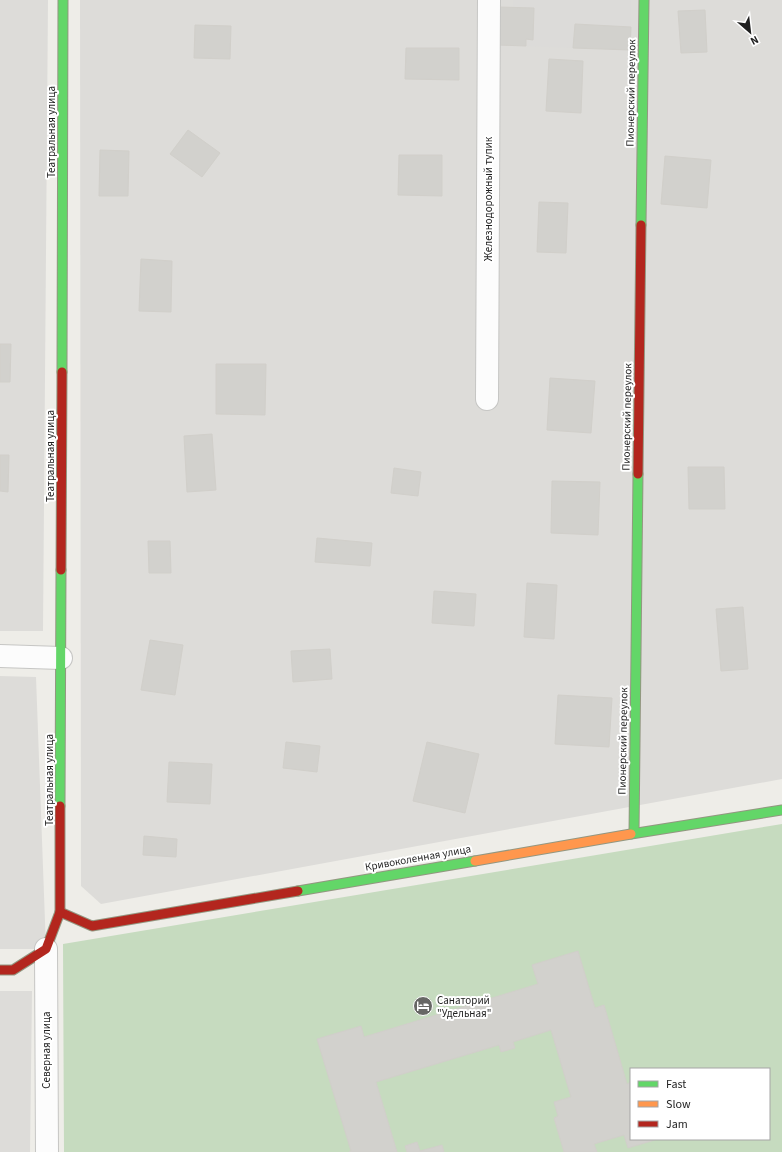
<svg xmlns="http://www.w3.org/2000/svg" width="782" height="1152" viewBox="0 0 782 1152" font-family="'Source Sans 3',sans-serif">
  <rect width="100%" height="100%" fill="#eeede8"/>
  <g fill="#dddcd9">
    <polygon points="0,0 48,0 43,631 0,631"/>
    <polygon points="80,0 782,0 782,779 101,904 81,886"/>
    <polygon points="0,676 36,677 46,949 0,949"/>
    <polygon points="0,991 32,991 30,1152 0,1152"/>
  </g>
  <polygon fill="#dcdbd9" points="513,0 631,0 630,50 498,45 499,7 513,7"/>
  <path fill="#c6dbbf" fill-rule="evenodd" d="M782,824v328h-718l-1,-208zM631,1069h138v70h-138z"/>
  <g fill="#d2d1cd" stroke="#d1cfca">
    <polygon points="499,7 534,8 533,40 526,39 526,46 498,45"/>
    <polygon points="705,10 707,52 681,53 678,11"/>
    <polygon points="575,24 631,27 630,50 573,48"/>
    <polygon points="195,25 231,26 230,59 194,58"/>
    <polygon points="406,48 459,48 459,80 405,79"/>
    <polygon points="549,59 583,61 581,113 546,111"/>
    <polygon points="188,130 220,153 202,177 170,154"/>
    <polygon points="100,150 129,151 128,196 99,196"/>
    <polygon points="399,155 442,155 442,196 398,195"/>
    <polygon points="665,156 711,160 707,208 661,204"/>
    <polygon points="539,202 568,203 566,253 537,252"/>
    <polygon points="141,259 172,261 171,312 139,311"/>
    <polygon points="0,344 11,344 10,382 0,382"/>
    <polygon points="216,364 266,364 265,415 216,414"/>
    <polygon points="550,378 595,381 591,433 547,430"/>
    <polygon points="212,434 216,490 187,492 184,436"/>
    <polygon points="0,455 9,455 8,492 0,491"/>
    <polygon points="688,467 724,467 725,509 689,509"/>
    <polygon points="394,468 421,472 418,496 391,493"/>
    <polygon points="552,481 600,482 598,535 551,533"/>
    <polygon points="317,538 372,543 370,566 315,562"/>
    <polygon points="148,541 170,541 171,573 149,573"/>
    <polygon points="527,583 557,585 554,639 524,637"/>
    <polygon points="434,591 476,594 474,626 432,623"/>
    <polygon points="743,607 748,669 721,671 716,609"/>
    <polygon points="150,640 183,645 175,695 141,690"/>
    <polygon points="330,649 332,679 293,682 291,651"/>
    <polygon points="558,695 612,698 609,747 555,744"/>
    <polygon points="286,742 320,746 317,772 283,768"/>
    <polygon points="427,742 479,754 465,813 413,801"/>
    <polygon points="169,762 212,764 210,804 167,802"/>
    <polygon points="144,836 177,839 176,857 143,855"/>
    <polygon points="578,951 595,1008 604,1005 627,1084 631,1082 631,1139 658,1139 628,1148 624,1135 594,1144 597,1152 564,1152 554,1118 558,1116 554,1102 571,1097 551,1030 513,1042 515,1048 501,1052 499,1045 376,1082 397,1152 349,1152 351,1151 317,1039 361,1026 364,1037 538,984 532,965"/>
    <polygon points="417,1142 420,1151 442,1145 444,1152 407,1152 405,1146"/>
  </g>
  <g fill="none" stroke-linecap="round" stroke-linejoin="round">
    <g stroke="#c6c6c4" stroke-width="24">
      <g id="street">
        <polyline points="487,399 489,0"/>
        <polyline points="0,656 61,658"/>
        <polyline points="46,949 47,1152"/>
      </g>
    </g>
    <g stroke="#939781" stroke-width="11">
      <g id="fast">
        <polyline points="641,225 644,0"/>
        <polyline points="62,372 63,0"/>
        <polyline points="60,806 61,570"/>
        <polyline points="634,833 638,474"/>
        <polyline points="631,834 782,810"/>
        <polyline points="298,891 475,861"/>
      </g>
    </g>
    <g stroke="#939781" stroke-width="11">
      <polyline id="slow" points="475,861 631,834"/>
    </g>
    <g stroke="#939781" stroke-width="11">
      <g id="jam">
        <polyline points="638,474 641,225"/>
        <polyline points="61,570 62,372"/>
        <polyline points="60,912 92,926 298,891"/>
        <polyline points="0,970 13,970 46,949 60,912 60,806"/>
      </g>
    </g>
    <use href="#street" stroke="#fcfcfc" stroke-width="22"/>
    <use href="#fast" stroke="#63d668" stroke-width="9"/>
    <use href="#slow" stroke="#ff974d" stroke-width="9"/>
    <use href="#jam" stroke="#b3261e" stroke-width="9"/>
  </g>
  <defs>
    <g id="hotel-disc" transform="scale(1)"><circle r="9.5" fill="#676765" stroke="#fff"/><path d="M-6-4.5h1.5V1H6V5H4.5V3h-9V5H-6ZM-4 0a1.8 1.8 0 1 1 3.6 0ZM.5 0V-2.5h3Q6-2.5 6 0Z" fill="#fff"/></g>
  </defs>
  <g fill-rule="evenodd">
    <use href="#hotel-disc" x="423" y="1006"/>
  </g>
  <g text-anchor="middle" dominant-baseline="central" stroke-width="4" stroke-linejoin="round" paint-order="stroke">
    <g font-size="11" fill="#1f1f1f" stroke="#fff">
      <text transform="translate(631 93) rotate(-89)">Пионерский переулок</text>
      <text transform="translate(51 132) rotate(-90)">Театральная улица</text>
      <text transform="translate(488 199) rotate(-90)">Железнодорожный тупик</text>
      <text transform="translate(627 417) rotate(-89)">Пионерский переулок</text>
      <text transform="translate(50 456) rotate(-90)">Театральная улица</text>
      <text transform="translate(623 741) rotate(-89)">Пионерский переулок</text>
      <text transform="translate(49 780) rotate(-90)">Театральная улица</text>
      <text transform="translate(418 858) rotate(-10)">Кривоколенная улица</text>
      <text transform="translate(46 1050) rotate(-90)">Северная улица</text>
    </g>
    <g font-size="11" fill="#1f1f1f" stroke="#fff" text-anchor="start">
      <text x="437" y="1000">Санаторий<tspan x="437" dy="13">"Удельная"</tspan></text>
    </g>
  </g>
  <rect x="630" y="1068" width="140" height="72" fill="#ffffff" stroke="#a5a5a5"/>
  <rect x="638" y="1081" width="20" height="6" fill="#63d668" stroke="#a5a5a5"/>
  <text x="666" y="1088" font-size="12" fill="#1f1f1f">Fast</text>
  <rect x="638" y="1101" width="20" height="6" fill="#ff974d" stroke="#a5a5a5"/>
  <text x="666" y="1108" font-size="12" fill="#1f1f1f">Slow</text>
  <rect x="638" y="1121" width="20" height="6" fill="#b3261e" stroke="#a5a5a5"/>
  <text x="666" y="1128" font-size="12" fill="#1f1f1f">Jam</text>
  <g transform="translate(750 32) rotate(152)" stroke="#ffffff" stroke-width="3" paint-order="stroke">
  <path d="M0-3L7 15L0 10L-7 15Z" fill="#1f1f1f"/>
  <text y="-6" font-size="11" font-weight="bold" text-anchor="middle" fill="#1f1f1f">N</text>
  </g>
</svg>
